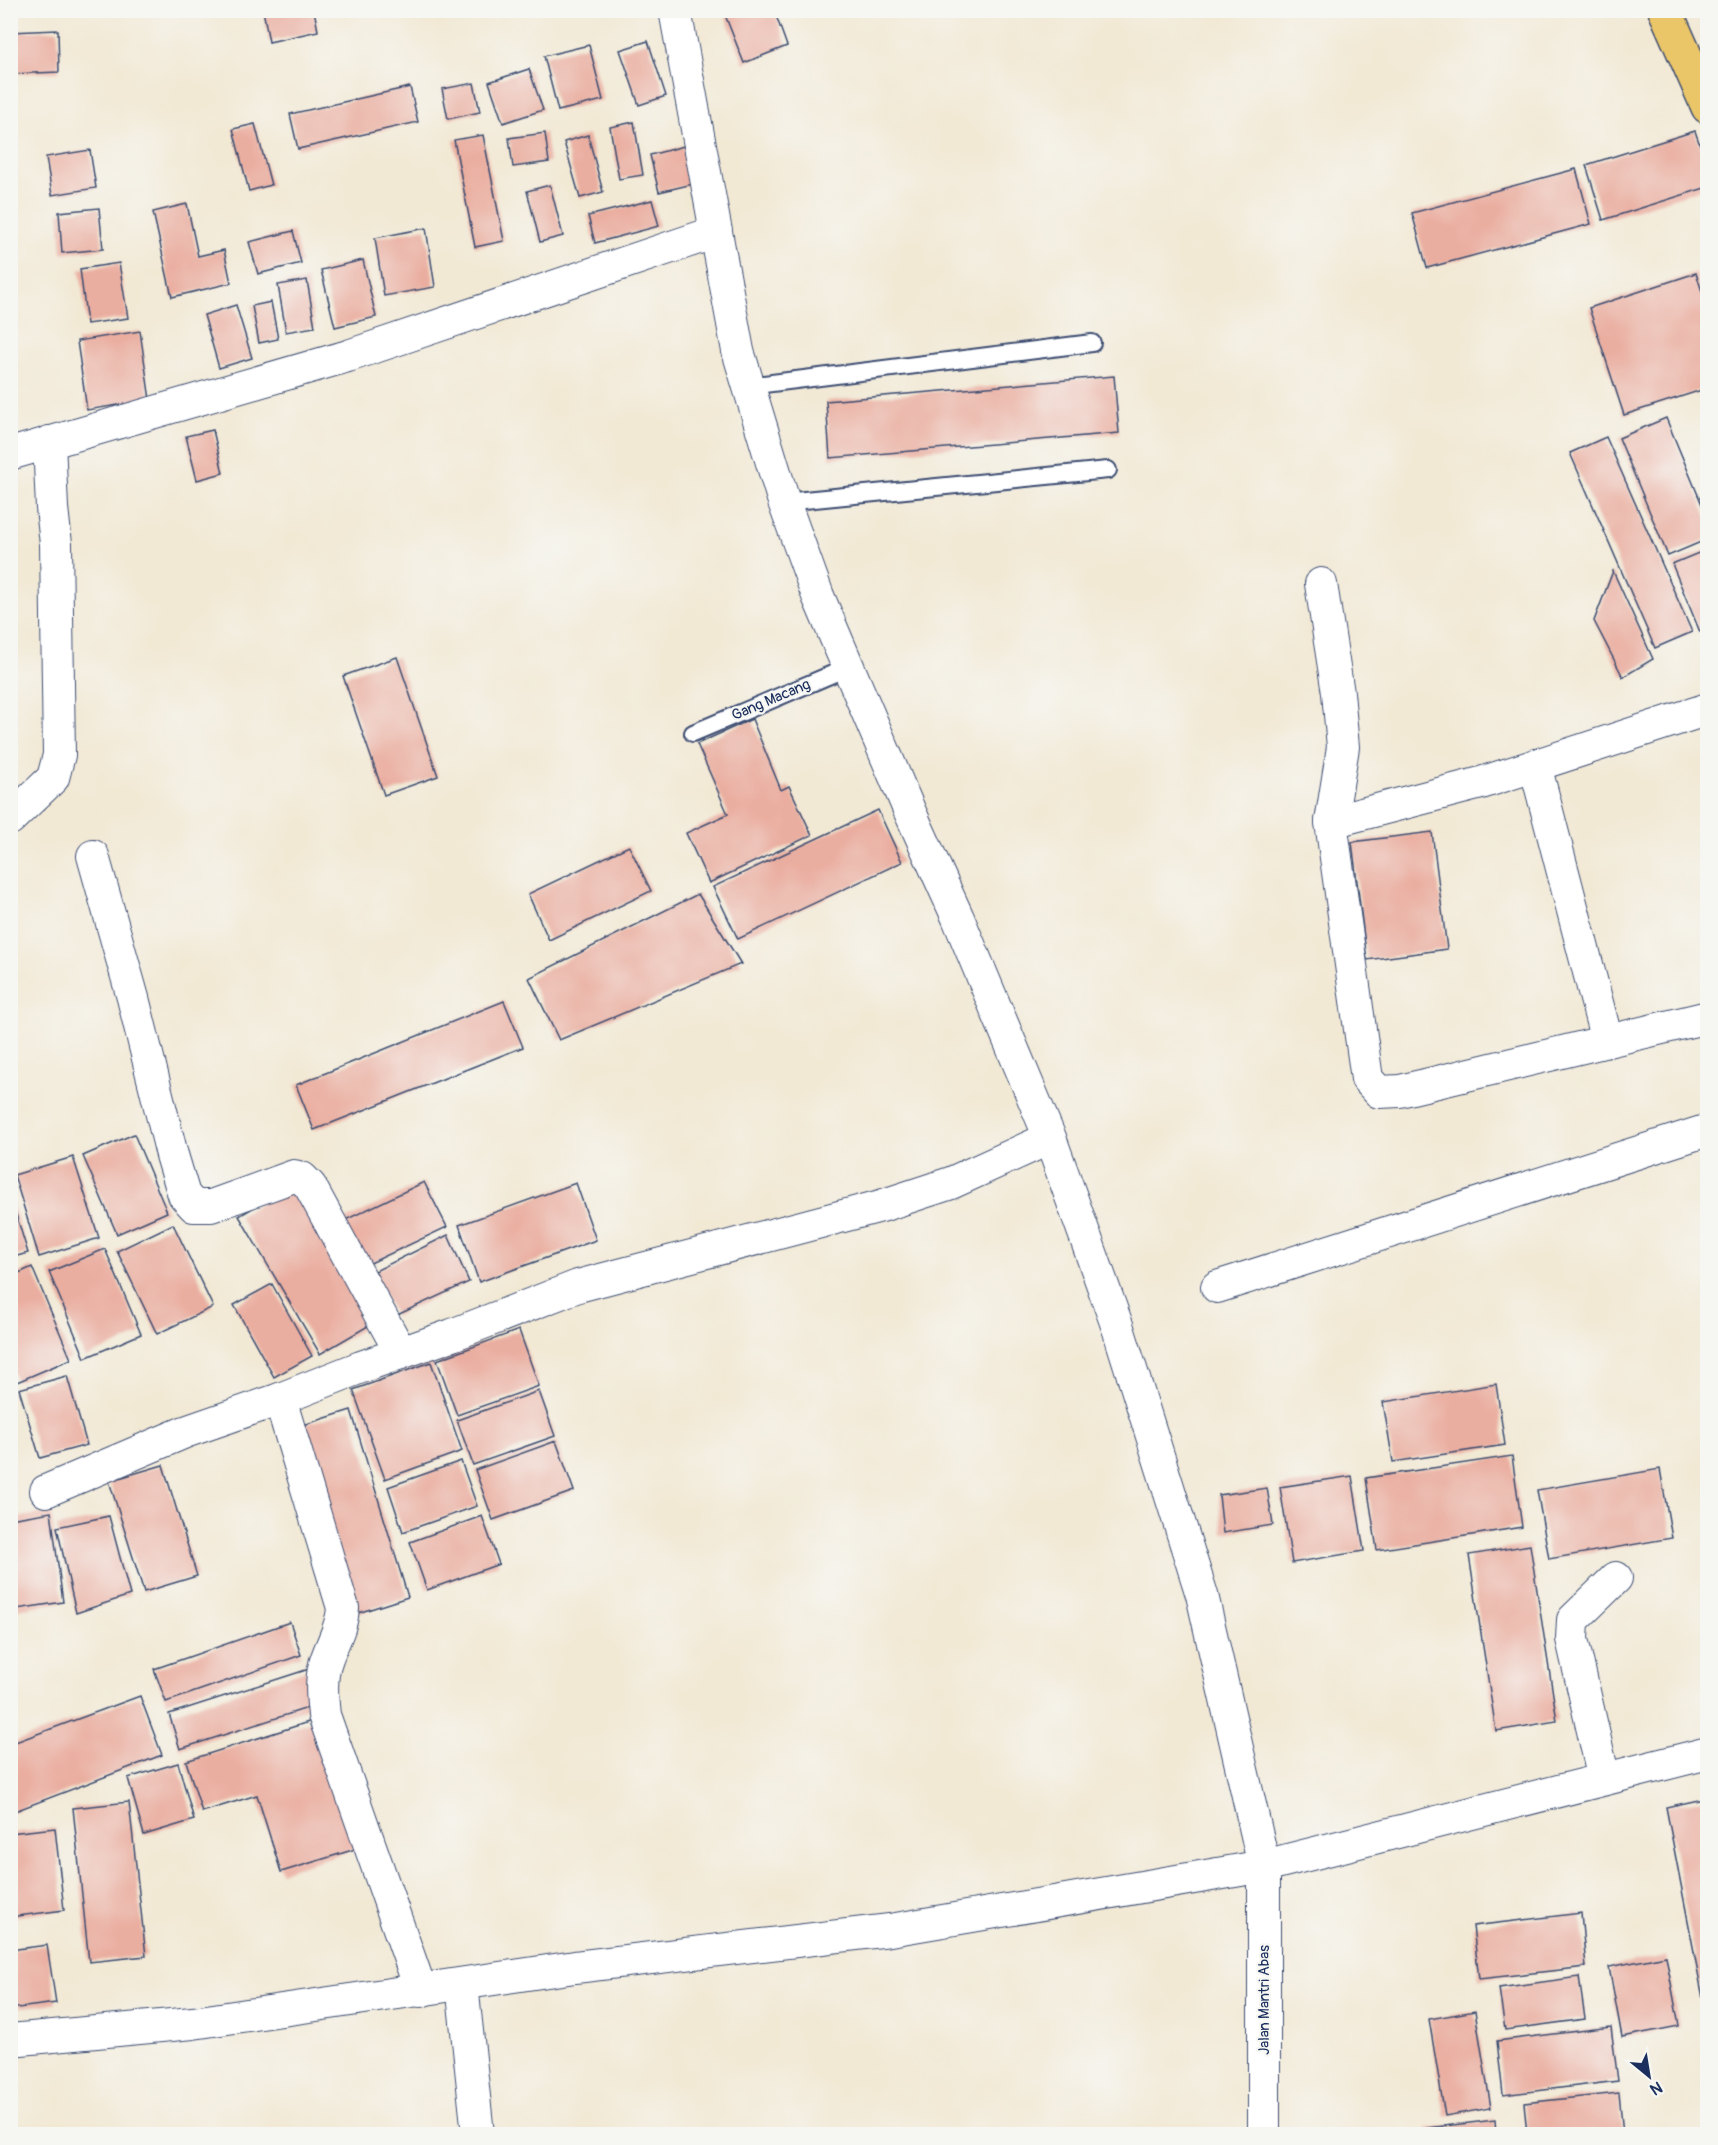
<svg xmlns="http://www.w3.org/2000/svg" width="1718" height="2145" viewBox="0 0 1718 2145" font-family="Pangolin,sans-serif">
  <rect width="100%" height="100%" fill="#f6f6f2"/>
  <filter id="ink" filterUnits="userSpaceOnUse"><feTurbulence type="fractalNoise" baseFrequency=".0167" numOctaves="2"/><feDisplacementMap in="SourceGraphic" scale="12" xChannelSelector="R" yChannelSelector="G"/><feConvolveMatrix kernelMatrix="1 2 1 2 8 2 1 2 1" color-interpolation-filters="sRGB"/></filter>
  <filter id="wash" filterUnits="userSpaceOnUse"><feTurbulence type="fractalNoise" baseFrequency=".008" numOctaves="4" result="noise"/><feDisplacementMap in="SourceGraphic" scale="24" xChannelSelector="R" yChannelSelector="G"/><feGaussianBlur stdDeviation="1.35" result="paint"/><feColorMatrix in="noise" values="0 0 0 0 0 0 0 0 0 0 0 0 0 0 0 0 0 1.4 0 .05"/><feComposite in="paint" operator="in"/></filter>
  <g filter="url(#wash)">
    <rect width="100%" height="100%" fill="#f2e9d5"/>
    <g id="blocks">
      <g fill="#eaaea0">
        <polygon points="263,10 314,10 318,31 269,42"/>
        <polygon points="723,10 774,10 787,46 744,63"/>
        <polygon points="58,30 59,72 10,74 10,32"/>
        <polygon points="648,41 666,96 639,105 620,50"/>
        <polygon points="589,45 603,100 558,111 544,56"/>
        <polygon points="529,69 543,110 503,123 489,82"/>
        <polygon points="474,83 480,112 448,119 442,89"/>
        <polygon points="410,87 418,122 298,149 290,114"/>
        <polygon points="634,122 643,175 619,179 610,127"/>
        <polygon points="255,124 271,185 249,191 233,129"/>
        <polygon points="1695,131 1708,168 1708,187 1603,220 1586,165"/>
        <polygon points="545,133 549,162 513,167 509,138"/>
        <polygon points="483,135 504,241 475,247 454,140"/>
        <polygon points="588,135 603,192 580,198 564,142"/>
        <polygon points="684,146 693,184 659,192 650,155"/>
        <polygon points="90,150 96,188 52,195 46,157"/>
        <polygon points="1576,169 1591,224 1427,268 1412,213"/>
        <polygon points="550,185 563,236 540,242 527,191"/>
        <polygon points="652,200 659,226 595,243 588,216"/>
        <polygon points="187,204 198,256 224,250 231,283 172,297 153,212"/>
        <polygon points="99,208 103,249 62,253 59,212"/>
        <polygon points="426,228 435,287 384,296 375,238"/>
        <polygon points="293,231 301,263 258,274 249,242"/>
        <polygon points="363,260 376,317 335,327 321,270"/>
        <polygon points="119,263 128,318 87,324 80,269"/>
        <polygon points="1696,273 1708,310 1708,388 1624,415 1589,308"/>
        <polygon points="307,280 315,327 286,332 278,285"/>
        <polygon points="271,302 278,339 259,343 252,306"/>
        <polygon points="236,305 252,358 219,368 204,315"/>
        <polygon points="140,331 150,400 87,410 77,341"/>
        <polygon points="1114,376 1119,433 830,458 826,401"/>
        <polygon points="1666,418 1708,519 1708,539 1668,556 1619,438"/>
        <polygon points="213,430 223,473 197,480 186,436"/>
        <polygon points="1606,437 1692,632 1655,648 1570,453"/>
        <polygon points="1708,549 1708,629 1700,632 1672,564"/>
        <polygon points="1613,571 1653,659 1623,677 1594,621"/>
        <polygon points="397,657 438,776 384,795 343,676"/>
        <polygon points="752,719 781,790 789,786 812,835 709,883 686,833 728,814 697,744"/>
        <polygon points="878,810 902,862 738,939 713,887"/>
        <polygon points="1432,832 1447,949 1367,960 1352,842"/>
        <polygon points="629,846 651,891 549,940 528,894"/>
        <polygon points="698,894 741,964 559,1040 529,978"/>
        <polygon points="504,1001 523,1047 314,1130 296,1085"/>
        <polygon points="134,1134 167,1212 117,1234 83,1156"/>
        <polygon points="73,1157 99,1238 39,1257 14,1175"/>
        <polygon points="424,1182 447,1227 362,1267 339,1223"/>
        <polygon points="576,1183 596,1240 479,1282 459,1225"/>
        <polygon points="294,1184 375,1322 320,1354 239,1216"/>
        <polygon points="10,1195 28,1253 10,1258"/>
        <polygon points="173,1224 213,1307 157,1334 117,1251"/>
        <polygon points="448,1235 469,1282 395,1316 373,1272"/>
        <polygon points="105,1249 141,1334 85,1358 49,1272"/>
        <polygon points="32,1267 71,1359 17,1382 10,1366 10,1277"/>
        <polygon points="272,1284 312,1356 274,1377 234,1305"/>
        <polygon points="519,1330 539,1386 457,1415 437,1360"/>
        <polygon points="431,1362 462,1451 385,1479 353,1390"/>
        <polygon points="67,1376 87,1445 40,1458 19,1389"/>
        <polygon points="1496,1384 1505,1445 1393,1462 1383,1402"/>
        <polygon points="539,1391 555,1436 473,1465 457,1420"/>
        <polygon points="351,1410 408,1597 358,1613 300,1426"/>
        <polygon points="556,1441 574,1491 493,1520 475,1470"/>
        <polygon points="1512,1456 1522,1527 1377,1550 1366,1478"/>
        <polygon points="461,1461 477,1506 403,1532 388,1487"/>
        <polygon points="163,1465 197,1576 144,1592 109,1481"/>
        <polygon points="1660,1469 1672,1538 1549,1559 1537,1490"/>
        <polygon points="1352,1476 1364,1551 1292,1563 1280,1487"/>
        <polygon points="1267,1488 1273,1525 1223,1533 1219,1495"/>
        <polygon points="51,1512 63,1602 10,1610 10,1519"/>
        <polygon points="109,1516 130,1595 76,1613 57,1527"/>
        <polygon points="482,1516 499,1564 427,1590 410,1542"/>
        <polygon points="1530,1545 1557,1721 1496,1731 1469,1555"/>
        <polygon points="290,1622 301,1655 166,1702 154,1669"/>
        <polygon points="309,1669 320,1704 180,1749 169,1714"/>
        <polygon points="140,1696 162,1755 10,1813 10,1744"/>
        <polygon points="318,1719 359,1848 281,1872 257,1795 202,1812 186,1761"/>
        <polygon points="178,1763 194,1820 144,1835 128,1778"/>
        <polygon points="1708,1798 1708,2014 1706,2014 1666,1807"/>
        <polygon points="129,1802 146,1956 89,1962 73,1808"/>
        <polygon points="55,1828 64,1910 10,1917 10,1833"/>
        <polygon points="1581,1913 1586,1967 1479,1979 1473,1926"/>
        <polygon points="47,1945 56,2003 10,2009 10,1950"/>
        <polygon points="1666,1956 1679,2026 1622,2037 1609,1967"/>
        <polygon points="1579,1977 1585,2019 1505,2030 1499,1988"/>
        <polygon points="1475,2011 1491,2108 1445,2116 1429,2019"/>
        <polygon points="1611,2027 1618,2081 1503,2095 1497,2041"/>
        <polygon points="1619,2093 1623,2134 1527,2134 1524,2103"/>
        <polygon points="1495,2120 1496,2134 1428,2134 1427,2128"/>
      </g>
    </g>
  </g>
  <g filter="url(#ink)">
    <use href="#blocks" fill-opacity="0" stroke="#3b4b70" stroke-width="1.5"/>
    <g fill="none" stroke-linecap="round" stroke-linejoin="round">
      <g stroke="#3b4b70" stroke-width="20">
        <g id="lane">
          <polyline points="748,386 1092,343"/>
          <polyline points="784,502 1108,470"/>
          <polyline points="693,733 849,667"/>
        </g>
      </g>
      <g stroke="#3b4b70" stroke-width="34">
        <g id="street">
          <polyline points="675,10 738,351 784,502 818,596 910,812 958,918 1050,1138 1118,1328 1202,1595 1264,1866 1264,2134"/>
          <polyline points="10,454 348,356 716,232"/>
          <polyline points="1321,584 1338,693 1343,747 1331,822"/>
          <polyline points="1708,709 1481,783 1331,822 1367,1079 1379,1092 1400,1091 1708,1017"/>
          <polyline points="1535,765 1607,1041"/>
          <polyline points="10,819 53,778 59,755 56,544 52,508 49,442"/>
          <polyline points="93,856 133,998 172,1155 184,1195 194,1206 211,1206 294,1176 302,1178 310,1186 401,1353"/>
          <polyline points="1217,1287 1708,1130"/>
          <polyline points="46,1491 185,1432 280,1399"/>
          <polyline points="1604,1779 1572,1639 1573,1620 1616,1578"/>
          <polyline points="462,1984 478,2134"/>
          <path d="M421,1991l-97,-276c-2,-18 -4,-39 3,-57 6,-17 15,-31 16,-50l-63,-209 81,-32 91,-32 126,-49 303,-80 70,-23 99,-45"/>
          <polyline points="10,2040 193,2023 575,1967 890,1930 1264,1866 1708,1753"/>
        </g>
      </g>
      <g stroke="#3b4b70" stroke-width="36">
        <polyline id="primary" points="1665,10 1708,107"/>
      </g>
      <use href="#lane" stroke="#fff" stroke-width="16"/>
      <use href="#street" stroke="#fff" stroke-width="32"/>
      <use href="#primary" stroke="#ebc669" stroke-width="33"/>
    </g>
  </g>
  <g text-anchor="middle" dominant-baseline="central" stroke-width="4.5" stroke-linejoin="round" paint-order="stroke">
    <g font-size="15" fill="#1b2f5e" stroke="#f6f6f2">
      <text transform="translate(771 700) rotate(-23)">Gang Macang</text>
      <text transform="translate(1264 2000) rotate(-90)">Jalan Mantri Abas</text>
    </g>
  </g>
  <rect width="1718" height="2145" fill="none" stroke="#f6f6f2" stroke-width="36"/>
  <g transform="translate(1649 2076) rotate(150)" stroke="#f6f6f2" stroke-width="4.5" paint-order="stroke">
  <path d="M0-4.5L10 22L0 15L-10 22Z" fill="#1b2f5e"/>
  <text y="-9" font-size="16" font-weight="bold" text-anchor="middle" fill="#1b2f5e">N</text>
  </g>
</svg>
